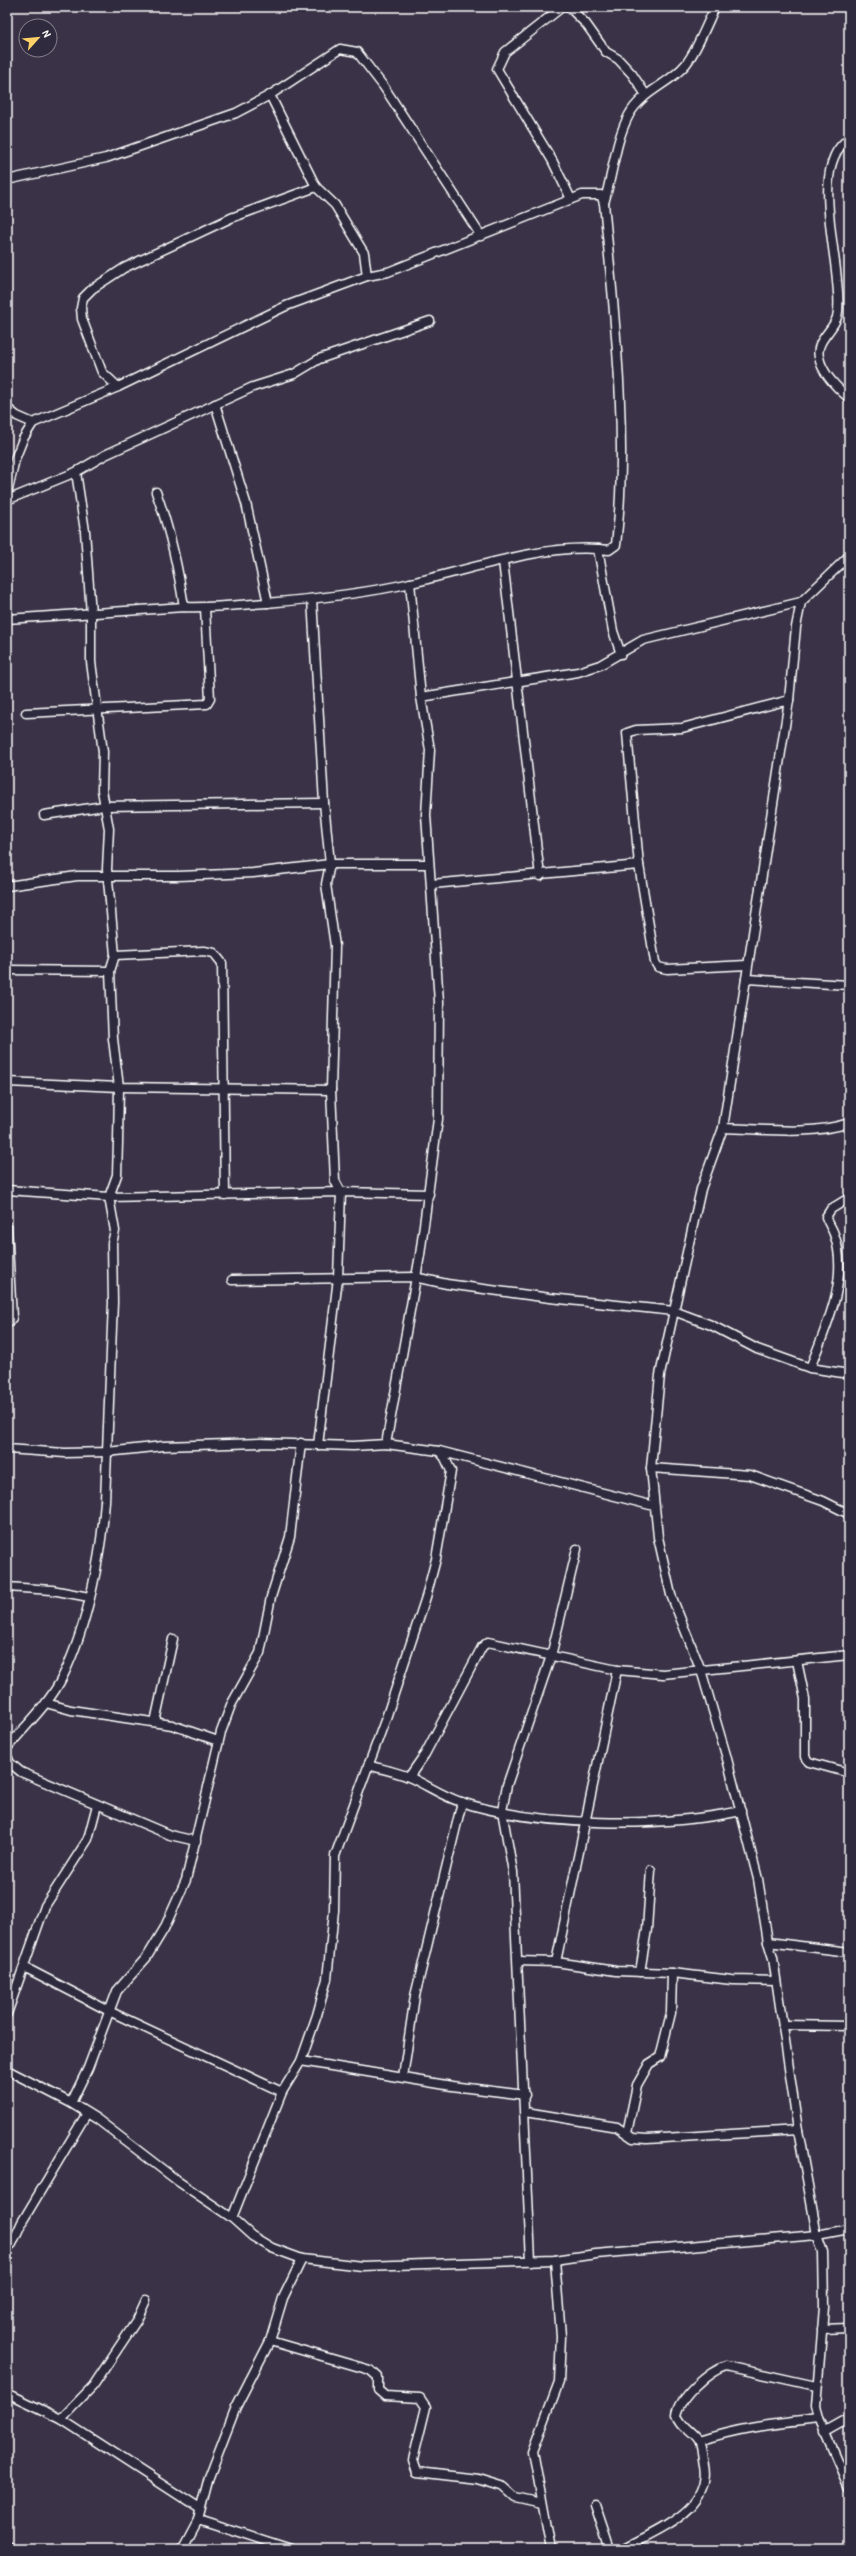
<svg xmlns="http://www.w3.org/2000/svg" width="856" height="2556" viewBox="0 0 856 2556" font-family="'Patrick Hand',sans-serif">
  <rect width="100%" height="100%" fill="#3a3347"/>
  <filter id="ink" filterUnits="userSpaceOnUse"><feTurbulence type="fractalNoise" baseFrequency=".025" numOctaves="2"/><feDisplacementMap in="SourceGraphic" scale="8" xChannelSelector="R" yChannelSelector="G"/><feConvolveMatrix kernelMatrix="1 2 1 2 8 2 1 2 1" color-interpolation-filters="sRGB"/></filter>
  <g filter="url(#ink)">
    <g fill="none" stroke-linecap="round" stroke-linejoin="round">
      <g stroke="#fff" stroke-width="11">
        <g id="street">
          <polyline points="562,7 505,52 497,69 552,160 571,199"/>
          <polyline points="569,7 586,24 606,52 618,59 632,74 646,95"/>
          <polyline points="270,95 316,187 335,205 364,253 367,276"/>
          <path d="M849,139c-37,22 -14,106 -12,142 1,12 3,24 0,36 -4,14 -22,24 -18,40 3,17 18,31 30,41"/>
          <polyline points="7,180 106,158 236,113 270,95 340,49 357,52 384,87 481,236"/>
          <path d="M604,203c9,-29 11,-62 25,-88 13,-24 41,-31 57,-51 11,-14 21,-40 29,-57"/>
          <polyline points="118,387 102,372 82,319 81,308 83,298 92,289 124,268 231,218 316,187"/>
          <polyline points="215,404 246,503 268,603"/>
          <polyline points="7,408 17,416 33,423"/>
          <path d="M156,492c14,38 22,75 28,115"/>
          <path d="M7,494l8,-35 8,-20 10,-16 85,-36 168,-81 81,-30 21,-4 194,-77h19l3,8c10,109 25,233 12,342l-7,5 -11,-1 15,82 8,23"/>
          <polyline points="7,500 76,472 105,455 253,387 294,374 319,359 430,321"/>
          <polyline points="849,556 801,602 796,627 789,700 723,1128 701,1189 674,1311 660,1375 651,1468 658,1537 671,1595 701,1670 726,1755 758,1879 768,1942 773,1958 798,2130 817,2235 823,2252 824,2307 816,2406 819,2419 849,2488"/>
          <polyline points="503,561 540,876"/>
          <polyline points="410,583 421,697"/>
          <polyline points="312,599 324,803 330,864 326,884 335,946 331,1090 335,1181 341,1192 338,1278 318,1445"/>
          <path d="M7,619l177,-12c28,1 55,-2 82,-4 48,-4 97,-9 145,-20 58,-13 127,-38 187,-34"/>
          <polyline points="26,713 207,704 210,699 205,608"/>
          <polyline points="44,815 104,806 324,803"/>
          <polyline points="432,884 639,865"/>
          <polyline points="7,886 77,876 178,876 253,873 330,864 429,864"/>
          <polyline points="115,955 204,951 214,953 222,963 225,1195"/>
          <polyline points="747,965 667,969 658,967 655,962 639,865 627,733 636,730 682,728 789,700"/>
          <polyline points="7,970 110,971"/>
          <polyline points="746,979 849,985"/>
          <polyline points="7,1082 119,1087 331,1090"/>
          <path d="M723,1128c41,1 86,8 126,-5"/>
          <polyline points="7,1190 109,1197 341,1192 429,1194"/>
          <polyline points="7,1226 12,1318 7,1324"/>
          <polyline points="232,1280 414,1277 447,1284 550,1298 674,1311 711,1325 757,1349 810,1368 849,1374"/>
          <path d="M810,1368c16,-41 40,-90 24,-134 -2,-6 -6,-11 -8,-17l5,-8 18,-11"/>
          <polyline points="386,1444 420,1255 438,1119 439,1002 426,815 430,750 421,697 578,672 600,665 643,640 801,602"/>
          <polyline points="7,1449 65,1453 107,1452 163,1446 261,1443 353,1446 386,1444 439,1451 654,1506"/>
          <polyline points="651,1468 750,1475 823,1501 849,1514"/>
          <polyline points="7,1587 52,1590 89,1597"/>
          <polyline points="797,1661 805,1699 805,1757 809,1762 849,1773"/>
          <polyline points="46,1703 71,1710 172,1725 218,1741"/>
          <polyline points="155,1722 173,1639"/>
          <path d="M7,1748c20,-24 43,-45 56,-72 25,-51 38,-120 42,-175l8,-199 -1,-59 3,-12 -6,-34 8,-22 1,-33 1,-55 -6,-48 -3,-68 5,-16 -8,-86 2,-40 -7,-39 1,-38 -12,-90v-48l-6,-83 -9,-59"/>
          <polyline points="7,1756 10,1763 21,1772 170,1835 196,1841"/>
          <path d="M368,1765c14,4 28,7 41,12 18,8 33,19 52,25 79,25 199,26 280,9"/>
          <polyline points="409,1777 425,1754 482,1647 488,1642 617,1670 663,1674 849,1655"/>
          <polyline points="768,1942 849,1952"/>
          <polyline points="518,1961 556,1962 616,1971 672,1973 732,1980 776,1981"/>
          <polyline points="556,1962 617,1670"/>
          <polyline points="24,1967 109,2011 282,2092"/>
          <polyline points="640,1972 647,1929 651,1870"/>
          <polyline points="7,2014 45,1906 88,1839 97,1805"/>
          <polyline points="783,2025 849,2026"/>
          <polyline points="301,2061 452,2086 525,2095"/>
          <polyline points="7,2070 71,2103 97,2119 179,2182 232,2218 252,2236 272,2248 302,2259 362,2266 555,2260 596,2254 817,2235 849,2229"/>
          <polyline points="403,2077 415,1996 462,1802"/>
          <polyline points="71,2103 88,2068 117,1991 147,1957 164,1929 186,1880 221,1732 231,1705 260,1653 271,1597 290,1537 301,1443"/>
          <polyline points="526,2112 617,2127 633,2138 647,2139 798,2130"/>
          <polyline points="627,2133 637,2085 649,2064 660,2057 671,2013 672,1973"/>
          <polyline points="232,2218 282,2092 301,2061 317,2015 327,1979 334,1911 335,1856 387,1715 426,1597 436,1559 451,1471 445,1458 439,1451"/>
          <polyline points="7,2248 12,2244 22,2222 87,2113"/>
          <polyline points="531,2261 513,1872 502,1811 507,1785 551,1656 577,1549"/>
          <polyline points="822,2329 849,2328"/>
          <polyline points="270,2341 370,2370 378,2377 378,2390 385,2396 420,2398 426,2407 413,2460 417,2472 478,2479 504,2487 515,2497 542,2503"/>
          <polyline points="7,2393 61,2419 200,2509"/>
          <polyline points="61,2419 93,2386 137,2320 146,2300"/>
          <polyline points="824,2433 849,2419"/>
          <path d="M699,2441c42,-14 76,-17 120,-22"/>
          <polyline points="595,2504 610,2549"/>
          <polyline points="198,2519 291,2549"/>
          <polyline points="7,2546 11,2549"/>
          <polyline points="182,2549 198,2519 209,2477 236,2407 270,2341 283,2298 302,2259"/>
          <polyline points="551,2549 533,2451 559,2382 561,2336 555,2260"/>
          <path d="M623,2549c36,-20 93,-40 80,-90 -1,-5 -2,-14 -4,-18 -7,-10 -18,-14 -22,-26 2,-17 32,-44 49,-49l90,20"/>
        </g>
      </g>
      <use href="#street" stroke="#2f2a3d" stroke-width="8"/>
    </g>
  </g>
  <rect width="856" height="2556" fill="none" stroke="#2f2a3d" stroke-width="24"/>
  <rect x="12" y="12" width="832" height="2532" fill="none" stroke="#fff" stroke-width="1.5" filter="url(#ink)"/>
  <g transform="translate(38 38) rotate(63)"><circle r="19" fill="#2f2a3d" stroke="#827f8b"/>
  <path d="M0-3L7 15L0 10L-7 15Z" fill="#ffd166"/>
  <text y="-6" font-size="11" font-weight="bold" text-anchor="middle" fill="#ffffff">N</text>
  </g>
</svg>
